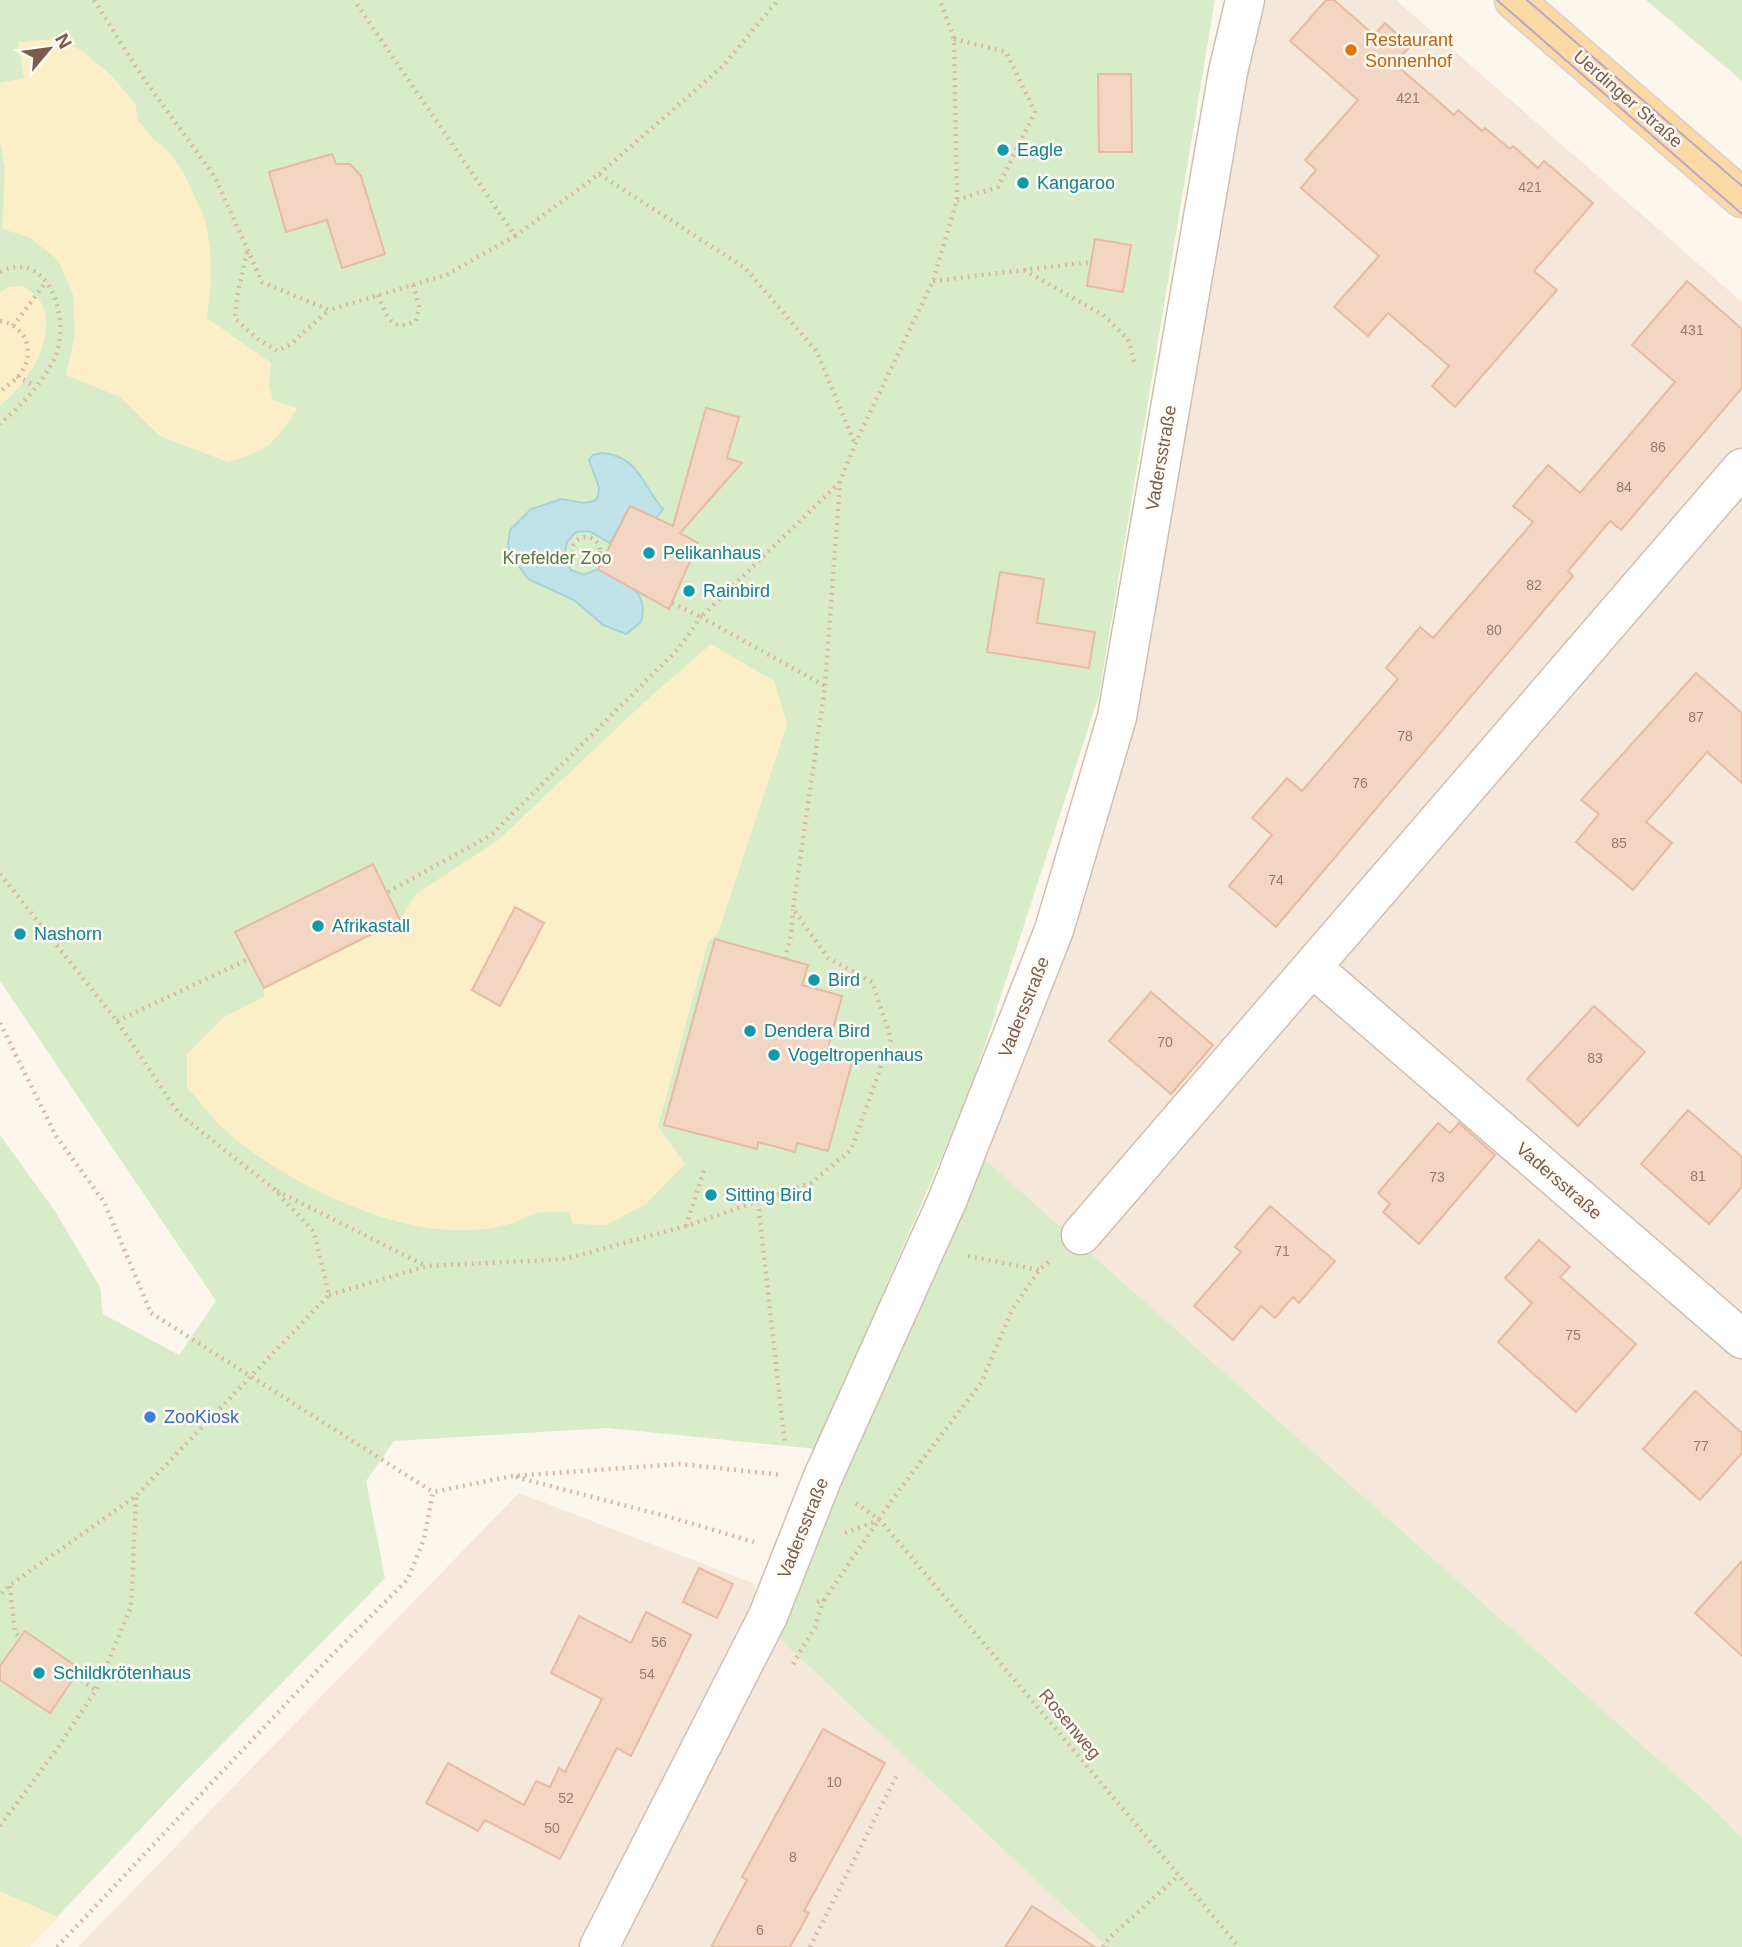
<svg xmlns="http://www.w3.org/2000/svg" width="1742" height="1947" viewBox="0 0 1742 1947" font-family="Arial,sans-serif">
  <rect width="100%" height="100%" fill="#fdf6ec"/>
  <g fill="#f5e8da">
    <polygon points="1266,0 1396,0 1742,302 1742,1839 1714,1809 979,1154 1045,1007 1113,789 1250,51"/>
    <polygon points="519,1493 753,1583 769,1629 1107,1947 78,1947"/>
  </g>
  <g fill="#d8ecc9">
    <polygon points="0,0 1215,0 1099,695 970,1091 816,1449 608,1428 394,1441 366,1481 385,1578 181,1786 29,1947 0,1947 0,1135 55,1211 100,1287 103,1314 179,1355 216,1301 0,981"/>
    <polygon points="1646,0 1742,0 1742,81"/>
    <polygon points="979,1154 1714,1809 1742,1839 1742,1947 1107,1947 769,1629"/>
  </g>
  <g fill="#fcefc7">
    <polygon points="60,39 82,51 112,76 136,105 137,119 153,139 169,151 184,174 205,219 210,246 211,283 207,318 271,363 269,385 273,400 297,408 284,429 269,445 250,455 228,462 160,436 120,397 66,375 75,335 73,294 58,260 29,237 2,229 5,168 0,143 0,83 24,78 18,42"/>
    <path d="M22,286c38,18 25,62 5,91 -7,11 -18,20 -27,29v-113l8,-6z"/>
    <path d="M711,644l63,37 13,43 -69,209 -10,9 -50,185 27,37 -39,40 -40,21 -33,-1 -4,-12c-10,0 -22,-1 -32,1 -9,1 -16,8 -25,10 -16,6 -36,7 -53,7 -72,2 -179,-51 -233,-99 -14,-12 -26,-30 -39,-44v-33l37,-37 40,-20v-9l136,-68 16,-26 81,-53 154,-145z"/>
    <polygon points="0,1891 58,1917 29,1947 0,1947"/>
  </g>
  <path fill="#bfe3e8" stroke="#a5d3da" stroke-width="2" d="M601,453c38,2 41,33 62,56l-7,9 -26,-12 -20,37 -21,-12 -13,1 -9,10 -3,14 7,14 13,5 14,-6 38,22c8,11 8,19 5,31l-15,12 -23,-9 -29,-25 -46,-21 -17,-24 -3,-9 2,-16 21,-21 30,-10 23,4 10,-2 4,-4 1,-10 -10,-27 4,-5z"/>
  <g fill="#f3d5c3" stroke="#e6bba3" stroke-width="2">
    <polygon points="1326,0 1334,0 1374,35 1385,23 1410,46 1395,64 1454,115 1458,110 1482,131 1485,128 1510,149 1513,146 1538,168 1544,161 1593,203 1534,271 1557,290 1455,407 1432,386 1449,366 1388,313 1368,336 1334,307 1379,256 1301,188 1316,170 1305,160 1358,100 1290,41"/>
    <polygon points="1098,74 1131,74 1132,152 1099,152"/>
    <polygon points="332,154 336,164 350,164 361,176 385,254 342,268 327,220 286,232 269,172"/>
    <polygon points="1095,239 1131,245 1123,292 1087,286"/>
    <polygon points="1687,281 1742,329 1742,388 1621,530 1610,521 1568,571 1573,576 1276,927 1229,886 1272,835 1252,818 1287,778 1302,791 1398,679 1386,668 1420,627 1433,638 1533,522 1513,506 1548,465 1580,493 1675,382 1632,345"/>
    <polygon points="706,408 739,417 727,458 742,463 680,533 698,543 669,609 598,569 630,506 673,526"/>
    <polygon points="1000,572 1044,579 1037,623 1095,632 1089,668 987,652"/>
    <polygon points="1696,673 1742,713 1742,783 1707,752 1646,822 1672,843 1633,890 1576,842 1599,814 1581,800"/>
    <polygon points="373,864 400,920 264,988 235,932"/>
    <polygon points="515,907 544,923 500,1006 472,990"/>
    <polygon points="715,939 808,965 802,985 842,996 827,1051 853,1059 828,1151 797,1143 795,1152 758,1142 757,1149 664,1125"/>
    <polygon points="1151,992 1213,1045 1171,1094 1109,1041"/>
    <polygon points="1594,1006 1645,1052 1578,1126 1527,1079"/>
    <polygon points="1688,1110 1742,1157 1742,1187 1709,1224 1641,1164"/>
    <polygon points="1438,1123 1450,1133 1459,1123 1495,1155 1419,1244 1383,1212 1390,1204 1378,1193"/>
    <polygon points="1270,1206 1335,1261 1299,1303 1293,1297 1275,1318 1261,1306 1233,1340 1194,1306 1241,1252 1235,1247"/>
    <polygon points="1539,1240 1570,1267 1560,1277 1636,1344 1576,1412 1498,1342 1532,1303 1505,1278"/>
    <polygon points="1695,1391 1742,1433 1742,1453 1700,1500 1643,1449"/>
    <polygon points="1742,1561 1742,1656 1695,1613"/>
    <polygon points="699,1568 733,1584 717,1618 683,1602"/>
    <polygon points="646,1612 691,1635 631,1756 617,1748 560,1859 485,1820 478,1831 426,1803 448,1763 524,1805 536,1781 550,1787 559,1768 565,1772 602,1699 551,1673 579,1616 631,1643"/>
    <polygon points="25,1631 80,1669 50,1713 0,1680 0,1666"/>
    <polygon points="823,1729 885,1763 804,1911 809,1913 790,1947 711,1947 747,1880 742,1877"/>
    <polygon points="1032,1906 1095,1947 1005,1947"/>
  </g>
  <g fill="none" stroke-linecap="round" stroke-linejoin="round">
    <g stroke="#d1beb0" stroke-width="41">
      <g id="minor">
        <polyline points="1313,968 1742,1339"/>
        <polyline points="1081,1235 1742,468"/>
        <polyline points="599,1947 768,1616 822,1479 947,1201 1054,930 1117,717 1228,72 1245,0"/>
      </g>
    </g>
    <g stroke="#dad1cd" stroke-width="41">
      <polyline id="major" points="1514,0 1742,198"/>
    </g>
    <g stroke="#d9b8a5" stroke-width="4.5" stroke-dasharray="2 5" stroke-linecap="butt">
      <polyline points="94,0 141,75 215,177 262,282 329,310 446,275 515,236 354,0"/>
      <polyline points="954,39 1006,52 1035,112 998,187 957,200"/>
      <polyline points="599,174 723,66 778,0"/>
      <polyline points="515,236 599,174 745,268 817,352 855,444"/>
      <polyline points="247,252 237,297 235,319 258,339 277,351 291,344 329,310"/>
      <polyline points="1024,270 1103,315 1128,339 1135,364"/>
      <path d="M0,272c48,-25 72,48 55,85 -12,26 -34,48 -55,67"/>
      <polyline points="933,281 1091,262"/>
      <path d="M378,295c9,21 12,38 38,26l3,-14 -6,-23"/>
      <path d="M0,321c25,4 36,30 21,52 -5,7 -15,13 -21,19"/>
      <polyline points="13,326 46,282"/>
      <polyline points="17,376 35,386"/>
      <circle cx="586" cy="551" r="14"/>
      <polyline points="672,603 701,617 839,483"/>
      <polyline points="0,874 117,1021 179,1114 274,1189 314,1232 329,1295 136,1496 10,1585 0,1595"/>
      <polyline points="388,892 491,835 679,648 701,617 825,686"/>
      <polyline points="785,959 791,935 793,910"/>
      <polyline points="117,1021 249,959"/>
      <polyline points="0,1023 56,1136 104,1202 151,1313"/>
      <polyline points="277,1191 426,1266"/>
      <polyline points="758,1202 785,1445"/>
      <polyline points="686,1226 705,1167"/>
      <polyline points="968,1256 1039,1270"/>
      <polyline points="329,1295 427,1266 565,1259 686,1226 811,1183 851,1150 891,1039 872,982 828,958 793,909 825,686 840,482 855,444 933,281 957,200 954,39 940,0"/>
      <polyline points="516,1477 673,1518 754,1542"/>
      <polyline points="856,1503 880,1520 1239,1947"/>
      <polyline points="845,1533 879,1520"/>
      <polyline points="10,1586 15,1633 20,1637"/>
      <polyline points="817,1602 825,1599 894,1497 981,1383 1012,1310 1039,1270 1051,1260"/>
      <polyline points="793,1664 815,1627 824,1599"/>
      <polyline points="75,1676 96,1690"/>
      <polyline points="0,1826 57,1749 96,1690 131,1607 136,1497"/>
      <polyline points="57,1947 333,1654 408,1579 424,1539 433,1492 512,1476 680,1464 782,1475"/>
      <polyline points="810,1947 897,1775"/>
      <polyline points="1103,1947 1109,1938 1179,1875"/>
    </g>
    <use href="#minor" stroke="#fff" stroke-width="38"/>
    <use href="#major" stroke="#fbd9a5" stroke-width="38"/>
    <g stroke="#b9a8c9" stroke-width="2">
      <polyline points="1497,0 1742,214"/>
      <polyline points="1527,0 1742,186"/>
    </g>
    <polyline stroke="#d9b8a5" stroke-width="4.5" stroke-dasharray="2 5" stroke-linecap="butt" points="151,1313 433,1492"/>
  </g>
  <circle fill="#e8710a" stroke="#fffaf3" stroke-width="2.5" cx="1351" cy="50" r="7"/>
  <g fill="#0f9aa8" stroke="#fffaf3" stroke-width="2.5">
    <circle cx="1003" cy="150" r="7"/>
    <circle cx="1023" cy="183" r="7"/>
    <circle cx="649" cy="553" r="7"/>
    <circle cx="689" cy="591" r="7"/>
    <circle cx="318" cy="926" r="7"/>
    <circle cx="20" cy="934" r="7"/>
    <circle cx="814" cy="980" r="7"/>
    <circle cx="750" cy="1031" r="7"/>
    <circle cx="774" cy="1055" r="7"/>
    <circle cx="711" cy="1195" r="7"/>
    <circle cx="39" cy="1673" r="7"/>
  </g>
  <circle fill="#3f7fe0" stroke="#fffaf3" stroke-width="2.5" cx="150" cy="1417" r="7"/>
  <g text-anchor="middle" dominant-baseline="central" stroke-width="5" stroke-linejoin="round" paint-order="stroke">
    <g font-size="14" fill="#987a6a">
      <text x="1408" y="98">421</text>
      <text x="1530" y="187">421</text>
      <text x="1692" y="330">431</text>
      <text x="1658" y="447">86</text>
      <text x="1624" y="487">84</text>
      <text x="1534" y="585">82</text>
      <text x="1494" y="630">80</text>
      <text x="1696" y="717">87</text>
      <text x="1405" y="736">78</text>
      <text x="1360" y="783">76</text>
      <text x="1619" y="843">85</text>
      <text x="1276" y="880">74</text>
      <text x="1165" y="1042">70</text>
      <text x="1595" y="1058">83</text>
      <text x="1698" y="1176">81</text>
      <text x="1437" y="1177">73</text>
      <text x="1282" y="1251">71</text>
      <text x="1573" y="1335">75</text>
      <text x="1701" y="1446">77</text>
      <text x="659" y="1642">56</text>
      <text x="647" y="1674">54</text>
      <text x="834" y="1782">10</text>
      <text x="566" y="1798">52</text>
      <text x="552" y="1828">50</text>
      <text x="793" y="1857">8</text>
      <text x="760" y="1930">6</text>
    </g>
    <g font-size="18" fill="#c56008" stroke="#fffaf3" text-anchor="start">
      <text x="1365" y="40">Restaurant<tspan x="1365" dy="21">Sonnenhof</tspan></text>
    </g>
    <g font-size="18" fill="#7a5c4d" stroke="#fffaf3">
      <text transform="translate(1628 99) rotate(41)">Uerdinger Straße</text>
      <text transform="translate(1161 458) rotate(-80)">Vadersstraße</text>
      <text transform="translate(1024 1007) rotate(-68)">Vadersstraße</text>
      <text transform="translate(1559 1181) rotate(41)">Vadersstraße</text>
      <text transform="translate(803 1528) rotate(-68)">Vadersstraße</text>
      <text transform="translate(1070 1724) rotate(50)">Rosenweg</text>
    </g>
    <g font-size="18" fill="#0d838f" stroke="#fffaf3" text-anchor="start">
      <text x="1017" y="150">Eagle</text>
      <text x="1037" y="183">Kangaroo</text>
      <text x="663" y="553">Pelikanhaus</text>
      <text x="703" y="591">Rainbird</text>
      <text x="332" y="926">Afrikastall</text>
      <text x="34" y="934">Nashorn</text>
      <text x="828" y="980">Bird</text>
      <text x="764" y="1031">Dendera Bird</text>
      <text x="788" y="1055">Vogeltropenhaus</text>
      <text x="725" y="1195">Sitting Bird</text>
      <text x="53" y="1673">Schildkrötenhaus</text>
    </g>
    <g font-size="18" fill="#537a41" stroke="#fffaf3">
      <text x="557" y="558">Krefelder Zoo</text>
    </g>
    <g font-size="18" fill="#366cbe" stroke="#fffaf3" text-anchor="start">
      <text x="164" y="1417">ZooKiosk</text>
    </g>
  </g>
  <g transform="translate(49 49) rotate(61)" stroke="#fffaf3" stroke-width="5" paint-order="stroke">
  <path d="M0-5L12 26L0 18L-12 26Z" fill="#7a5c4d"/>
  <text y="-10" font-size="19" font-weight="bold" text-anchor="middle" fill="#7a5c4d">N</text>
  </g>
</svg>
